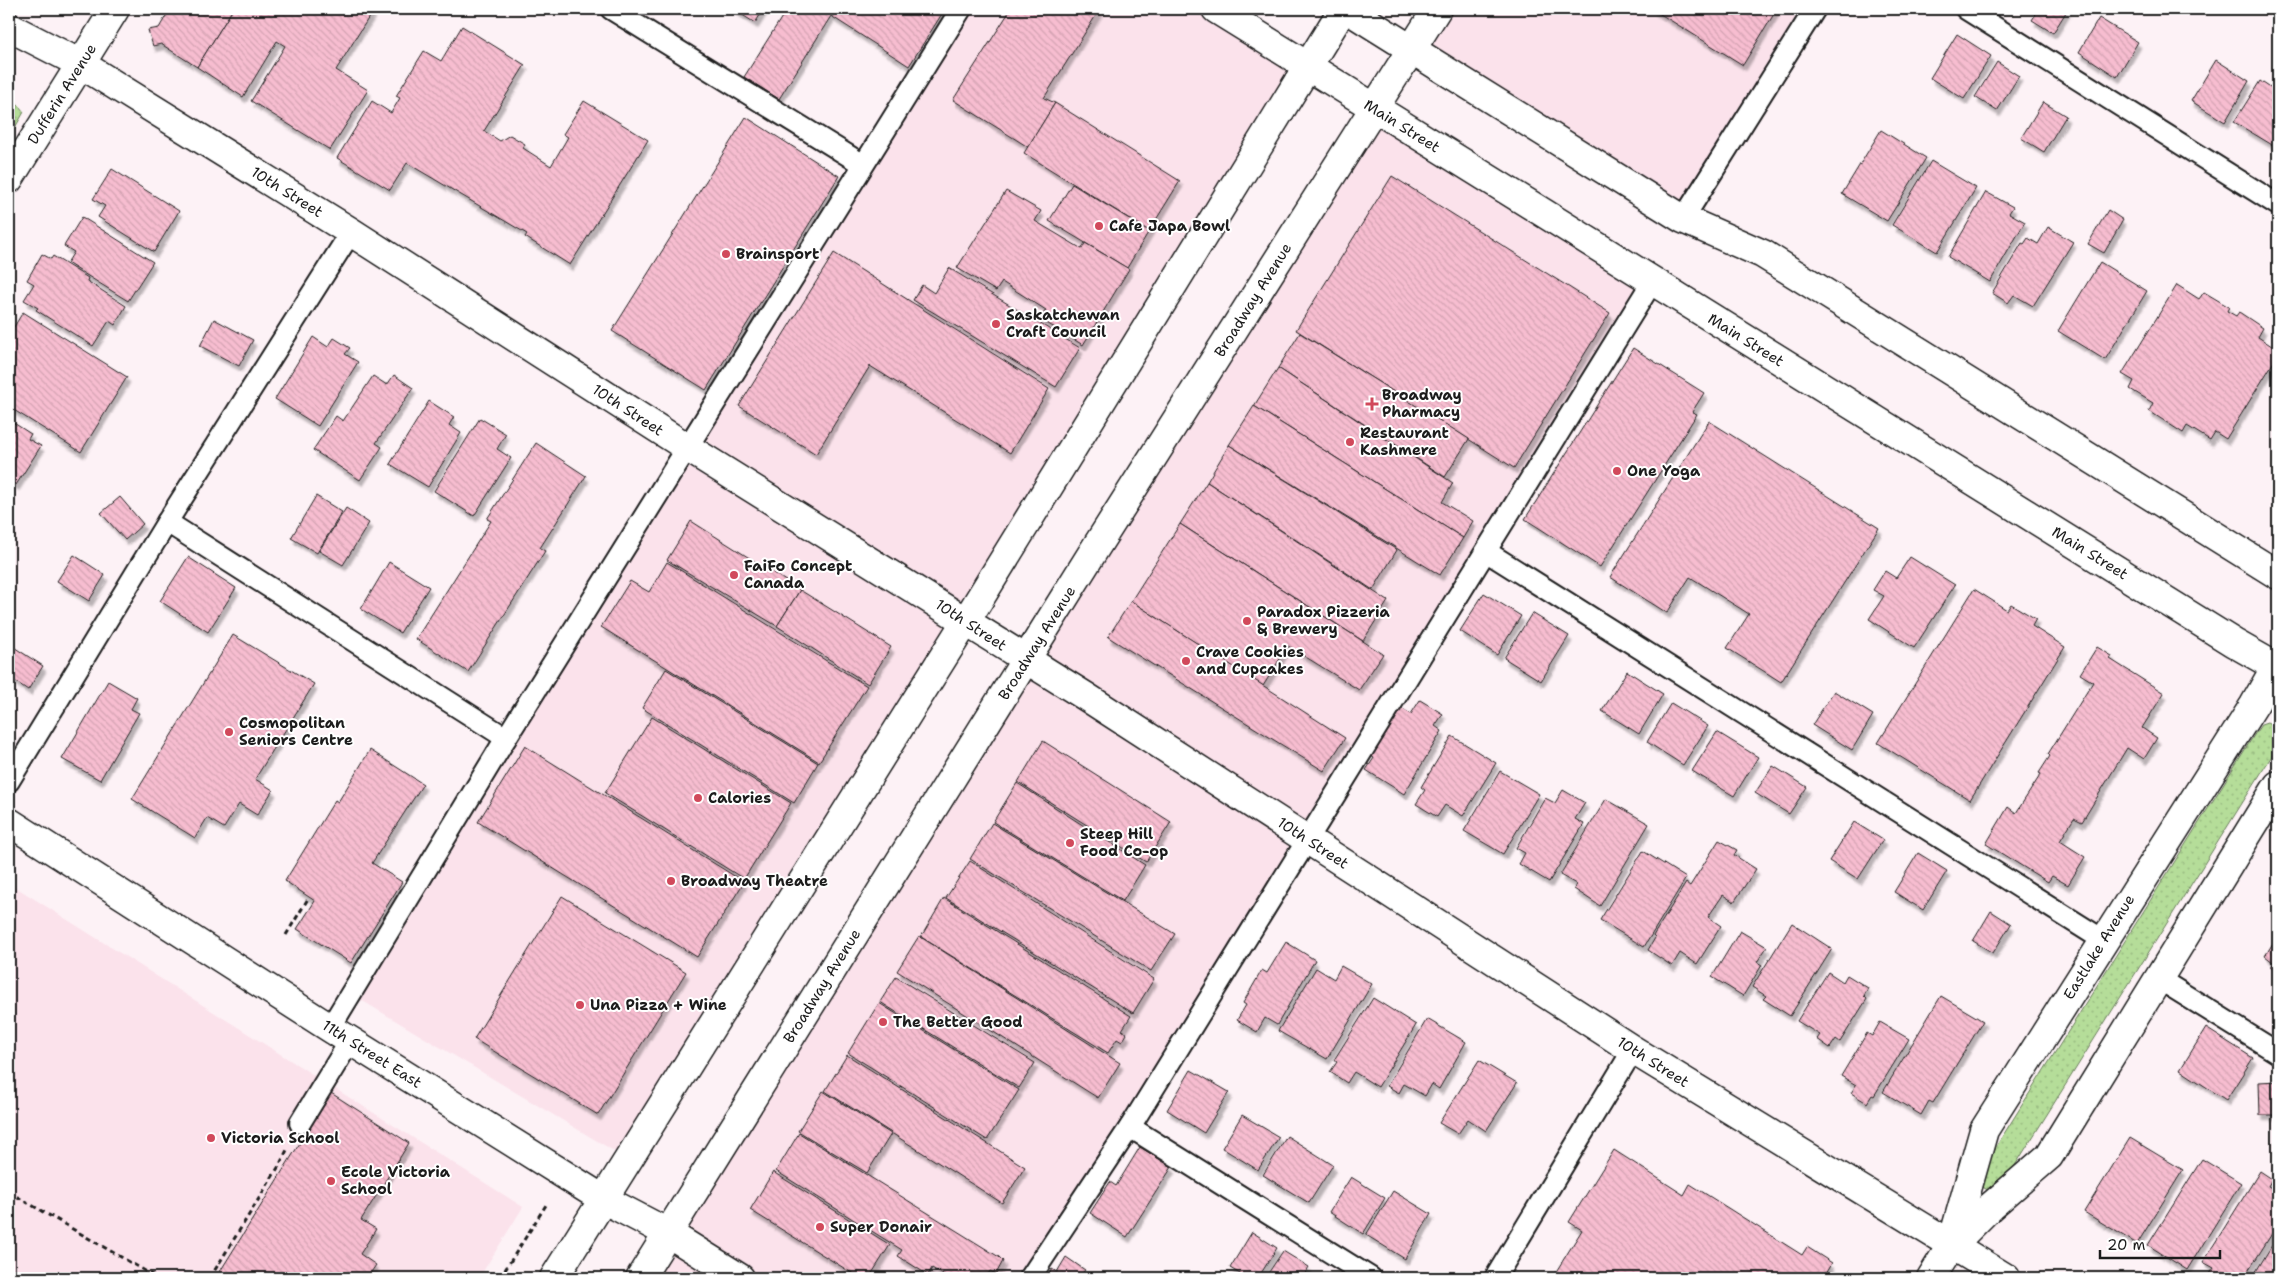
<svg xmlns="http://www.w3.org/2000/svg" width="2287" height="1287" viewBox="0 0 2287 1287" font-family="'Shantell Sans',sans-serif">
  <defs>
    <pattern id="grass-dots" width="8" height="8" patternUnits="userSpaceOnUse" patternTransform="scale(1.25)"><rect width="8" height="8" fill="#b5dd99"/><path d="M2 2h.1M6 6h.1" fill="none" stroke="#9bbd83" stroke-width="1.8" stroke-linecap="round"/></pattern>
    <pattern id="building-back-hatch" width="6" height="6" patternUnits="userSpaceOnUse" patternTransform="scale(1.25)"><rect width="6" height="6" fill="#f7bdd0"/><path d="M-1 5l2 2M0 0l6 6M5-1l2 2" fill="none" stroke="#d3a2b2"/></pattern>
    <filter id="shadow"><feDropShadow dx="3" dy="5.5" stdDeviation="1" flood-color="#0004"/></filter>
  </defs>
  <rect width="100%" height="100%" fill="#fdf2f6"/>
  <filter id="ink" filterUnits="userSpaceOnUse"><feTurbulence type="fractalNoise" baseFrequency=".02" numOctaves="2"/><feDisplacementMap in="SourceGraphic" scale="10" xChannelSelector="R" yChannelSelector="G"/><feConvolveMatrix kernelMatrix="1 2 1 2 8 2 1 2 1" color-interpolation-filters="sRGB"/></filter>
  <g filter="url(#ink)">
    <g fill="#fbe2eb">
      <polygon points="961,9 1216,9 1307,66 624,1157 351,994"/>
      <polygon points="1437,9 1815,9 1683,219 1411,49"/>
      <polygon points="1375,108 1652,282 1030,1278 640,1278"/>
      <polygon points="9,883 523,1207 479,1278 9,1278"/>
    </g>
    <g fill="url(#grass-dots)" stroke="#687c5a">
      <polygon points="9,99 19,106 24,112 9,138"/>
      <polygon points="2267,723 2278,729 2278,746 1999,1191 1995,1194 1977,1184 1975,1180 2256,732 2261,725"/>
    </g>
    <g fill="url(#building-back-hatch)" stroke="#1c1c1c" filter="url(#shadow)">
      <polygon points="170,9 233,9 197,67 161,44 153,46 148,30 159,28"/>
      <polygon points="233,9 374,9 336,70 368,90 330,150 251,101 285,46 277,41 243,97 197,67"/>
      <polygon points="733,9 764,9 755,23"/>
      <polygon points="787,9 945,9 909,66 831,16 779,99 744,77"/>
      <polygon points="1011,9 1100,9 1044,98 1055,103 1028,147 953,100"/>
      <polygon points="1652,9 1777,9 1743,65"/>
      <polygon points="2039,9 2068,9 2053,33 2032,20"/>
      <polygon points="2099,18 2138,42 2117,77 2079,52"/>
      <polygon points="462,26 525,65 484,131 500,141 510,135 525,144 523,148 551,166 568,137 563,134 584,101 648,140 570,265 525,237 527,234 407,163 390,190 337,158 372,101 391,113 400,98 396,96 424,51 441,61"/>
      <polygon points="1957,34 1991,56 1964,99 1930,78"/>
      <polygon points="2216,60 2249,81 2225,122 2191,101"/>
      <polygon points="1997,62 2019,76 1997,111 1975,97"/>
      <polygon points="2260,81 2278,93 2278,139 2274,146 2234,122"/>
      <polygon points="2043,102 2066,116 2044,152 2021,138"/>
      <polygon points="1055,103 1180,181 1149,231 1024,153"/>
      <polygon points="746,117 839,176 706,390 612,331"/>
      <polygon points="1881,130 1926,158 1887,221 1842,194"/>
      <polygon points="1931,161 1976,188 1937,252 1892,225"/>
      <polygon points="112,169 179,211 154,252 98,217 105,206 93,199"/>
      <polygon points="1392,176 1610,313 1514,468 1296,330"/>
      <polygon points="1072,184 1149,231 1127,268 1049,221"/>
      <polygon points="1006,191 1041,211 1035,221 1082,249 1085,243 1129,269 1083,345 1040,319 1046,310 1002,282 996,291 957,268"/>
      <polygon points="1986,192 2013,207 2009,213 2025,222 1990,282 1948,257"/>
      <polygon points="2108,210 2123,220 2104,253 2088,244"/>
      <polygon points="82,217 153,262 128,301 67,263 74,252 64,246"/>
      <polygon points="2048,227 2073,242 2033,306 2014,295 2008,303 1992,293 2022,243 2024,244 2028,238 2038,244"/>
      <polygon points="834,253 1049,389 1010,453 870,366 816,454 739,406"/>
      <polygon points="42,254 51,259 53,256 88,278 87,281 126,306 115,325 109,321 93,346 36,310 38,308 24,300 34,284 27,280"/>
      <polygon points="2100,262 2147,291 2105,360 2058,331"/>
      <polygon points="949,268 1080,348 1056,387 913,300 922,285 934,293"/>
      <polygon points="2177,285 2199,299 2204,292 2229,307 2227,311 2236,316 2239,312 2263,328 2258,337 2278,350 2278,355 2226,439 2215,432 2210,440 2187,426 2183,433 2149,411 2153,403 2130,389 2134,381 2122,374"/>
      <polygon points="23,312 127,377 81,452 9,407 9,335"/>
      <polygon points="214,319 253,340 239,366 200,346"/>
      <polygon points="1300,333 1469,439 1445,477 1278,368"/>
      <polygon points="313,337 328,347 334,338 350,348 345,354 358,362 318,426 275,399"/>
      <polygon points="1633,348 1704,393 1692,412 1697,414 1600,567 1525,519"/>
      <polygon points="1278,368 1453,483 1442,502 1473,521 1463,538 1254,406"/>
      <polygon points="394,375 413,388 376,443 382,447 360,480 313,450 336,416 343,421 373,376 387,385"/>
      <polygon points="429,401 454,417 449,425 461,433 428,487 390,464"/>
      <polygon points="1254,406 1463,538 1440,575 1229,445"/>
      <polygon points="480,418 506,434 497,449 511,458 474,516 434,491"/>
      <polygon points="9,420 31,434 28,439 41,446 16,485 9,480"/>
      <polygon points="1709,421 1879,528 1781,682 1727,648 1749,614 1690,577 1667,613 1610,577"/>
      <polygon points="536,443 586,476 540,548 545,551 468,672 416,639 491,521 487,519"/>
      <polygon points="1229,445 1397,550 1373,590 1207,482"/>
      <polygon points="1207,482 1388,601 1363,641 1180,524"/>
      <polygon points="316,496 342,512 317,553 291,538"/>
      <polygon points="120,497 143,524 125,540 101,513"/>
      <polygon points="346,508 369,523 343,565 319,551"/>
      <polygon points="691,521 800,590 777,626 667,560"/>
      <polygon points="1180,524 1383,654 1359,690 1288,646 1263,686 1131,601"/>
      <polygon points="74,555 105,575 89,601 57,581"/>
      <polygon points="188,557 236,588 208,632 160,601"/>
      <polygon points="1910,557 1955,585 1914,648 1869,619 1884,596 1873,590 1885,571 1896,578"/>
      <polygon points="389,562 429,587 400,633 361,609"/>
      <polygon points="667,562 867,686 819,762 601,627 630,581 649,592"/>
      <polygon points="1974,589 2007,610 2011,604 2036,619 2032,626 2065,647 1970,800 1878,743"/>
      <polygon points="800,590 891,647 868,684 777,626"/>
      <polygon points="1484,593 1521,616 1497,655 1460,631"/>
      <polygon points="1131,601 1345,738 1324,771 1108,637"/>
      <polygon points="1532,613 1569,636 1541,681 1504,658"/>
      <polygon points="233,635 314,684 255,779 273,790 257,815 239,804 224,828 207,818 195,838 132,799"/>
      <polygon points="9,644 43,666 28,690 9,677"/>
      <polygon points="2097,647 2112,656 2110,659 2164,693 2142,728 2157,738 2144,759 2127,748 2082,822 2074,818 2060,841 2085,857 2068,885 2052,876 2048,882 1986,844 2008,807 2016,813 2041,774 2039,773 2050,756 2048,754 2093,682 2080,674"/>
      <polygon points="666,669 818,763 794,803 642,708"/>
      <polygon points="1627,671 1663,694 1639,734 1602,711"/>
      <polygon points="108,681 137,698 131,709 139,713 100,780 62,759"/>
      <polygon points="1834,691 1873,715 1852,750 1812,725"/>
      <polygon points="1420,700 1443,714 1435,726 1442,731 1404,794 1366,770 1374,758 1371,756 1401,708 1411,714"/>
      <polygon points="1671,703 1708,726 1683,765 1647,742"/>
      <polygon points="652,717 791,803 744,879 605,793"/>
      <polygon points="1717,732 1758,757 1734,796 1692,771"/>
      <polygon points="1452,736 1496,763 1463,816 1445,805 1437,817 1416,804 1425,790 1421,787"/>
      <polygon points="1043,741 1171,822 1146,862 1018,782"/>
      <polygon points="525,746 744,882 697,957 478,822"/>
      <polygon points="370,750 423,784 372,863 402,882 351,963 297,929 315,901 285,881 335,800 338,802"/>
      <polygon points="1773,766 1807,787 1789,814 1755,793"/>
      <polygon points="1500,771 1539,794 1503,854 1464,831"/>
      <polygon points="1017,783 1145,865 1123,901 993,822"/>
      <polygon points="1563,790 1585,803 1575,819 1584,824 1549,882 1519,864 1525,853 1516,848 1545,798 1555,803"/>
      <polygon points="1606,799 1649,824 1600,906 1574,889 1576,884 1560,875"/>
      <polygon points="1854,822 1883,840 1858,879 1829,861"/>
      <polygon points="992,823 1175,934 1151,971 970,859"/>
      <polygon points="1719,840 1737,850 1734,855 1756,869 1734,902 1723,895 1708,917 1721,926 1697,964 1680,953 1672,966 1648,950 1655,938 1653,936 1686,883 1690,886"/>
      <polygon points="1643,851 1686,878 1644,947 1600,920"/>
      <polygon points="1918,853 1947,871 1923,910 1894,892"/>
      <polygon points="970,861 1154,979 1133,1013 946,898"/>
      <polygon points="562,896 686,972 598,1115 474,1039"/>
      <polygon points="944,898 1131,1016 1122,1030 1127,1034 1122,1042 1117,1039 1108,1053 921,937"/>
      <polygon points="1991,911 2011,924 1993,953 1973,941"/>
      <polygon points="1792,923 1832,949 1790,1016 1763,999 1766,996 1752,987"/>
      <polygon points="1740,931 1767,947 1757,962 1762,965 1743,996 1712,977"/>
      <polygon points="2278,935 2278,973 2270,967 2273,962 2265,956"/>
      <polygon points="919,936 1120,1063 1098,1098 897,971"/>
      <polygon points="1286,942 1315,960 1277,1025 1265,1018 1257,1032 1237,1020 1246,1005 1243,1003 1262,970 1267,973"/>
      <polygon points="1341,966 1372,984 1327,1059 1278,1031 1316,968 1334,979"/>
      <polygon points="1828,972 1843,982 1847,975 1868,988 1864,996 1867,999 1840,1042 1836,1039 1830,1048 1817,1039 1820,1035 1797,1021"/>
      <polygon points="896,977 1035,1063 1019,1088 880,1002"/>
      <polygon points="1941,996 1983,1021 1933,1103 1929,1101 1921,1115 1883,1092"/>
      <polygon points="1373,998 1416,1025 1378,1087 1354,1072 1347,1083 1330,1072 1337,1062 1334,1060"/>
      <polygon points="879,1003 1019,1090 987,1140 848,1053"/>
      <polygon points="1427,1019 1466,1042 1439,1089 1432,1084 1425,1096 1404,1084 1399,1093 1387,1086"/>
      <polygon points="1880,1022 1909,1039 1874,1096 1872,1095 1867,1103 1851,1093 1856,1085 1841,1076 1867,1033 1872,1036"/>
      <polygon points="2206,1028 2253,1058 2226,1100 2180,1070"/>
      <polygon points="847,1055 1025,1167 1002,1203 825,1091"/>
      <polygon points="1479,1060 1517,1083 1486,1131 1468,1119 1458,1134 1439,1123"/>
      <polygon points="1191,1070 1229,1092 1204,1133 1167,1110"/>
      <polygon points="2278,1081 2278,1115 2260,1115 2259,1082"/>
      <polygon points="823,1091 891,1134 867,1173 798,1131"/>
      <polygon points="331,1093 409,1143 361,1220 376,1229 360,1254 376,1265 367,1278 216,1278"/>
      <polygon points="1242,1115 1279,1137 1258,1170 1222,1148"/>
      <polygon points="799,1133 999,1257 1003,1261 996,1274 990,1271 987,1276 990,1278 943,1278 945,1276 932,1268 928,1275 898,1256 902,1250 776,1171"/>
      <polygon points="1287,1136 1333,1165 1309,1203 1263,1175"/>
      <polygon points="2130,1138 2183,1170 2137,1244 2084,1212"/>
      <polygon points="1140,1147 1172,1167 1127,1237 1090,1213 1110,1182 1116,1186"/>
      <polygon points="1614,1150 1684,1195 1690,1184 1802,1255 1807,1247 1832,1263 1823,1278 1795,1278 1792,1276 1790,1278 1552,1278 1582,1230 1569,1222"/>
      <polygon points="2202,1159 2241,1183 2187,1270 2148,1245"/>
      <polygon points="2260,1171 2272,1179 2268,1186 2278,1192 2278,1224 2244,1278 2207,1278 2214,1268 2203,1262"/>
      <polygon points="773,1172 890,1245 869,1278 860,1278 750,1210"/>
      <polygon points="1351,1177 1385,1198 1363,1234 1329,1212"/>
      <polygon points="1393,1191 1431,1214 1405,1259 1366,1235"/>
      <polygon points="1252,1232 1277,1248 1258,1278 1247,1278 1230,1268"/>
      <polygon points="2277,1237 2278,1278 2252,1278"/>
      <polygon points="1283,1251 1309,1267 1302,1278 1265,1278"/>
      <polygon points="1066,1257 1085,1270 1079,1278 1046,1278 1052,1269 1057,1272"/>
    </g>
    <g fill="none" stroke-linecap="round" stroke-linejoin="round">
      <g stroke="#1c1c1c" stroke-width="24">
        <g id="service">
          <polyline points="611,9 862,164"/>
          <polyline points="1966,9 2278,205"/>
          <polyline points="1683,219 1815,9"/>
          <polyline points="167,522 506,738"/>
          <polyline points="1487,552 2103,940"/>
          <polyline points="9,781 167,522 351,232"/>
          <polyline points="2159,979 2278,1053"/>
          <polyline points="330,1028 506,738 961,9"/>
          <polyline points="300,1123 350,1041"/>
          <polyline points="1130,1127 1371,1278"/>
          <polyline points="1030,1278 1130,1127 1652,282"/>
          <polyline points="1495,1278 1633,1050"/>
        </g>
      </g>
      <g stroke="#1c1c1c" stroke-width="31">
        <g id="minor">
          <polyline points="1216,9 2234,643 2278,668"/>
          <polyline points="1347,9 1683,219 1763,254 2278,575"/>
          <polyline points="9,27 81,64 351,232 688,448 1085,696 1633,1050 2006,1278"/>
          <polyline points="9,179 115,9"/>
          <polyline points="9,822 330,1028 603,1199 668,1233 740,1278"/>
          <polyline points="1951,1246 1984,1130 2254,705 2278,663"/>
          <polyline points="1931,1278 1951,1246 1990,1207 2049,1156 2278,785"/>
        </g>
      </g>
      <g stroke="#1c1c1c" stroke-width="31">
        <g id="secondary">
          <polyline points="554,1278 966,621 1343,9"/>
          <polyline points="640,1278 1096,547 1437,9"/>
        </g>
      </g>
      <g stroke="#1c1c1c" stroke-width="3" stroke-dasharray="5 4" stroke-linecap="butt">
        <polyline points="286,935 309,897"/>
        <polyline points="9,1192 157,1278"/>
        <polyline points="210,1278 279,1166 287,1150"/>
        <polyline points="500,1278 546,1205"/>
      </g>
      <use href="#service" stroke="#fff" stroke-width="20"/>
      <use href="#minor" stroke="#fff" stroke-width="28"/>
      <use href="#secondary" stroke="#fff" stroke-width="28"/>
    </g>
  </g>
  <g fill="#d1495b" stroke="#fff" stroke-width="2">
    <circle cx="1099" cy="226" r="5"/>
    <circle cx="726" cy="254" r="5"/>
    <circle cx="996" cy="324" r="5"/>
    <path d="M1369.5 396.5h5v5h5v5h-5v5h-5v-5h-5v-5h5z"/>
    <circle cx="1350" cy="442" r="5"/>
    <circle cx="1617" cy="471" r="5"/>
    <circle cx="734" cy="575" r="5"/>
    <circle cx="1247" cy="621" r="5"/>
    <circle cx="1186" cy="661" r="5"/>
    <circle cx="229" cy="732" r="5"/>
    <circle cx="698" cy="798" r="5"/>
    <circle cx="1070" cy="843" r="5"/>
    <circle cx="671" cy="881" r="5"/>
    <circle cx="580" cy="1005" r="5"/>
    <circle cx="883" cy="1022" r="5"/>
    <circle cx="211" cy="1138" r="5"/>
    <circle cx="331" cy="1181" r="5"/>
    <circle cx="820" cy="1227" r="5"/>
  </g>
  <g text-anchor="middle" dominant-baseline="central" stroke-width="4" stroke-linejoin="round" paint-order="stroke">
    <g font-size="15" fill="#1c1c1c" stroke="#fff">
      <text transform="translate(62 94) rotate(-58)">Dufferin Avenue</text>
      <text transform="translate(1402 126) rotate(32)">Main Street</text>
      <text transform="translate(287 192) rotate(32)">10th Street</text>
      <text transform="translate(1253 300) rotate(-58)">Broadway Avenue</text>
      <text transform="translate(1746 340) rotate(32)">Main Street</text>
      <text transform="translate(628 410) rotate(33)">10th Street</text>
      <text transform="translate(2090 553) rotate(32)">Main Street</text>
      <text transform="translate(971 625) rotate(33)">10th Street</text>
      <text transform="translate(1037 643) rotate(-58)">Broadway Avenue</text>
      <text transform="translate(1313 843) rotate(33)">10th Street</text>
      <text transform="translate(2099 947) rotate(-58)">Eastlake Avenue</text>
      <text transform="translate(822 986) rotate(-58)">Broadway Avenue</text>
      <text transform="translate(372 1054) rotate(32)">11th Street East</text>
      <text transform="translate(1653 1062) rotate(32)">10th Street</text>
    </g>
    <g font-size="15" font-weight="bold" fill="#1c1c1c" stroke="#fff" text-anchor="start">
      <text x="1109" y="226">Cafe Japa Bowl</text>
      <text x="736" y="254">Brainsport</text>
      <text x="1006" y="315">Saskatchewan<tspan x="1006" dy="17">Craft Council</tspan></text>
      <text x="1382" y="395">Broadway<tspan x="1382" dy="17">Pharmacy</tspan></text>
      <text x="1360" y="433">Restaurant<tspan x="1360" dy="17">Kashmere</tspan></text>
      <text x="1627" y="471">One Yoga</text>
      <text x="744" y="566">FaiFo Concept<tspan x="744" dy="17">Canada</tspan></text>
      <text x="1257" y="612">Paradox Pizzeria<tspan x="1257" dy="17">&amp; Brewery</tspan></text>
      <text x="1196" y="652">Crave Cookies<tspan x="1196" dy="17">and Cupcakes</tspan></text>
      <text x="239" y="723">Cosmopolitan<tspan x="239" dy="17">Seniors Centre</tspan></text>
      <text x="708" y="798">Calories</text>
      <text x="1080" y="834">Steep Hill<tspan x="1080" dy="17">Food Co-op</tspan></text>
      <text x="681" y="881">Broadway Theatre</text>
      <text x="590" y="1005">Una Pizza + Wine</text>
      <text x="893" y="1022">The Better Good</text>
      <text x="221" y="1138">Victoria School</text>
      <text x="341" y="1172">Ecole Victoria<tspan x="341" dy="17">School</tspan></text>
      <text x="830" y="1227">Super Donair</text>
    </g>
  </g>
  <rect width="2287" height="1287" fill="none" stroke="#fff" stroke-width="30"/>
  <rect x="15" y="15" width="2257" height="1257" fill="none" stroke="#1c1c1c" stroke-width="2" filter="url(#ink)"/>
  <path d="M2100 1250v8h120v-8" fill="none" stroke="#1c1c1c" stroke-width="2.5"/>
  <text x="2107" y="1250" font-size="15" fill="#1c1c1c" stroke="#ffffff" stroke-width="4" paint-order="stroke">20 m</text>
</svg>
